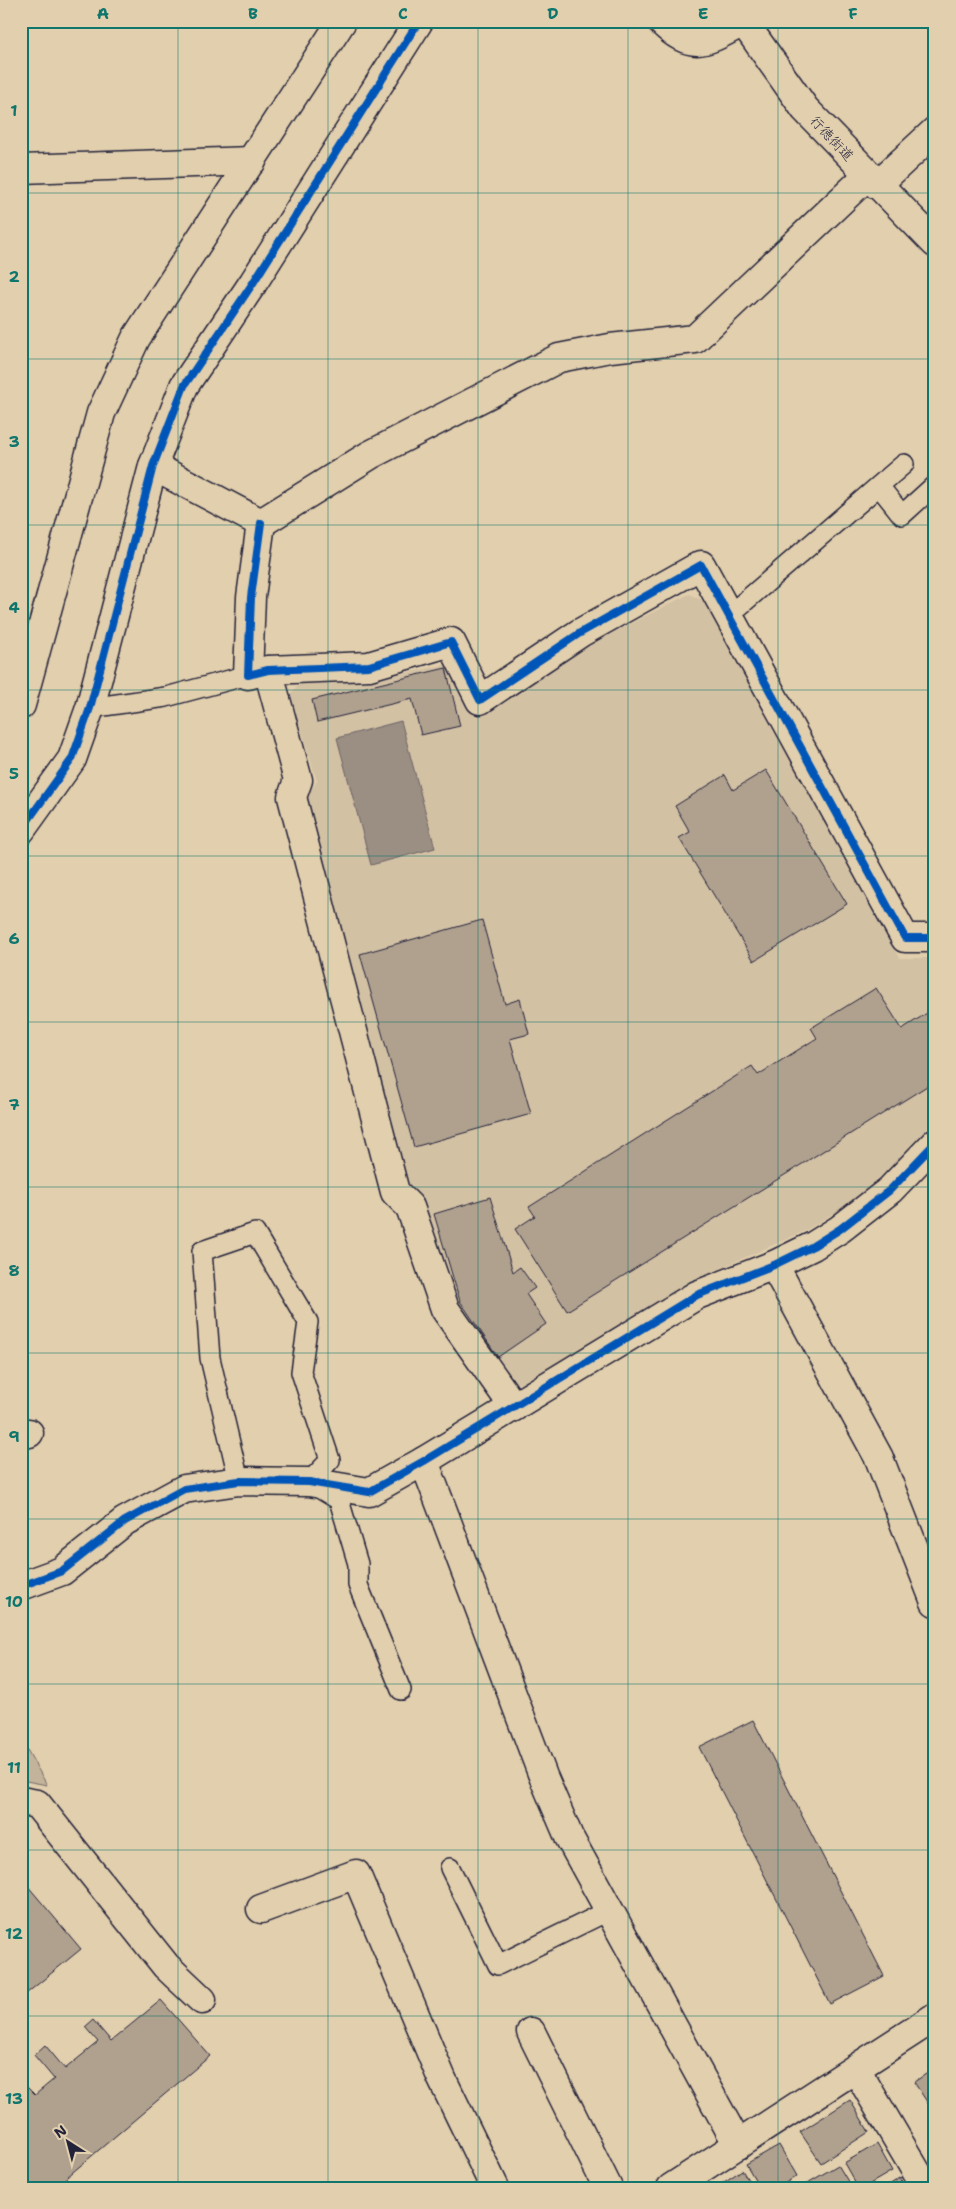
<svg xmlns="http://www.w3.org/2000/svg" width="956" height="2209" viewBox="0 0 956 2209" font-family="'Shantell Sans','Klee One',sans-serif">
  <rect width="100%" height="100%" fill="#e2cfad"/>
  <filter id="ink" filterUnits="userSpaceOnUse"><feTurbulence type="fractalNoise" baseFrequency=".02" numOctaves="2"/><feDisplacementMap in="SourceGraphic" scale="10" xChannelSelector="R" yChannelSelector="G"/><feConvolveMatrix kernelMatrix="1 2 1 2 8 2 1 2 1" color-interpolation-filters="sRGB"/></filter>
  <g filter="url(#ink)">
    <polygon fill="#d3c1a4" points="689,594 702,600 900,958 935,958 935,1120 897,1163 849,1204 805,1231 687,1283 524,1384 507,1382 454,1305 405,1182 305,798 317,781 290,694 300,684 347,677 377,679 448,664 476,717 491,712 580,649"/>
    <polygon fill="#c3b39a" stroke="#726a6a" points="21,1739 47,1785 21,1780"/>
    <polygon fill="#9b8f83" stroke="#6b6366" points="401,721 435,848 371,865 337,738"/>
    <g fill="#b0a18f" stroke="#22223b">
      <polygon points="446,668 460,726 421,735 412,699 317,722 312,700"/>
      <polygon points="766,770 847,904 754,961 679,838 690,832 675,806 725,775 733,790"/>
      <polygon points="482,920 505,1004 520,999 529,1034 510,1039 531,1114 414,1147 360,954"/>
      <polygon points="876,988 902,1029 935,1008 935,1081 567,1311 515,1229 535,1216 529,1207 752,1066 758,1075 817,1038 811,1028"/>
      <polygon points="490,1197 513,1272 520,1267 535,1288 526,1294 546,1324 498,1357 460,1301 434,1214"/>
      <polygon points="753,1720 884,1976 830,2004 699,1747"/>
      <polygon points="21,1878 81,1949 21,1998"/>
      <polygon points="161,2000 210,2056 54,2188 21,2188 21,2107 24,2104 21,2100 21,2081 35,2095 54,2079 34,2055 45,2045 65,2069 98,2042 85,2027 93,2020 111,2041"/>
      <polygon points="935,2068 935,2114 914,2082"/>
      <polygon points="850,2100 869,2132 821,2163 800,2132"/>
      <polygon points="877,2144 892,2171 863,2188 858,2188 844,2163"/>
      <polygon points="779,2145 797,2176 777,2188 760,2188 746,2164"/>
      <polygon points="838,2165 852,2188 808,2188 806,2184"/>
      <polygon points="742,2170 753,2188 715,2188"/>
      <polygon points="900,2178 906,2188 884,2188"/>
    </g>
    <g fill="none" stroke-linecap="round" stroke-linejoin="round">
      <g stroke="#22223b" stroke-width="22">
        <g id="service">
          <polyline points="879,486 902,515 935,485"/>
          <polyline points="728,616 904,464"/>
          <polyline points="90,708 166,697 248,675"/>
          <polyline points="239,1481 210,1358 202,1251 255,1233 308,1322 301,1372 330,1460 309,1482 339,1500 358,1564 358,1585 401,1690"/>
          <polyline points="450,1868 498,1965 610,1910"/>
        </g>
      </g>
      <g stroke="#22223b" stroke-width="31">
        <g id="minor">
          <path d="M661,21c32,33 47,19 82,1"/>
          <polyline points="21,169 252,161"/>
          <polyline points="877,185 935,131"/>
          <polyline points="153,466 261,523 370,455 559,358 610,348 695,339 868,175"/>
          <polyline points="261,523 251,597 248,675 268,670 369,666 451,642 480,700 580,633 701,565 905,938 935,938"/>
          <polyline points="268,670 298,780 292,797 395,1192 410,1207 445,1309 514,1407"/>
          <polyline points="21,705 101,413 136,338 342,21"/>
          <polyline points="21,830 72,759 90,708 153,466 184,386 253,283 419,21"/>
          <polyline points="774,1265 879,1458 935,1602"/>
          <polyline points="21,1434 29,1433"/>
          <polyline points="424,1461 543,1776 569,1837 738,2145"/>
          <polyline points="21,1586 62,1571 125,1521 184,1489 239,1481 309,1482 369,1492 424,1461 697,1295 774,1265 813,1246 840,1229 890,1190 935,1143"/>
          <polyline points="21,1801 37,1804 166,1966 202,2000"/>
          <polyline points="261,1909 356,1874 442,2079 495,2188"/>
          <polyline points="531,2032 608,2188"/>
          <polyline points="856,2069 926,2188"/>
          <polyline points="671,2188 935,2017"/>
        </g>
      </g>
      <g stroke="#22223b" stroke-width="31">
        <polyline id="tertiary" points="743,21 805,109 935,243"/>
      </g>
      <use href="#service" stroke="#e2cfad" stroke-width="19"/>
      <use href="#minor" stroke="#e2cfad" stroke-width="28"/>
      <use href="#tertiary" stroke="#e2cfad" stroke-width="28"/>
      <g stroke="#e2cfad" stroke-width="11">
        <g id="cycleway">
          <polyline points="261,523 251,597 248,675 268,670 369,666 451,642 480,700 580,633 701,565 905,938 935,938"/>
          <polyline points="21,830 72,759 90,708 153,466 184,386 253,283 419,21"/>
          <polyline points="21,1586 62,1571 125,1521 184,1489 239,1481 309,1482 369,1492 424,1461 697,1295 774,1265 813,1246 840,1229 890,1190 935,1143"/>
        </g>
      </g>
      <use href="#cycleway" stroke="#0057b8" stroke-width="8"/>
    </g>
  </g>
  <path fill="none" stroke="#0f766e" stroke-width="1" stroke-opacity="0.55" d="M178,21v2167M328,21v2167M478,21v2167M628,21v2167M778,21v2167M21,193h914M21,359h914M21,525h914M21,690h914M21,856h914M21,1022h914M21,1187h914M21,1353h914M21,1519h914M21,1684h914M21,1850h914M21,2016h914"/>
  <g text-anchor="middle" dominant-baseline="central" stroke-width="5" stroke-linejoin="round" paint-order="stroke">
    <g font-size="14" fill="#22223b" stroke="#e2cfad">
      <text transform="translate(832 138) rotate(47)">行徳街道</text>
    </g>
  </g>
  <rect width="956" height="2209" fill="none" stroke="#e2cfad" stroke-width="55"/>
  <g transform="translate(68 2142) rotate(324)" stroke="#e2cfad" stroke-width="4" paint-order="stroke">
  <path d="M0-4L9 19L0 12L-9 19Z" fill="#22223b"/>
  <text y="-8" font-size="14" font-weight="bold" text-anchor="middle" fill="#22223b">N</text>
  </g>
  <rect x="28" y="28" width="900" height="2154" fill="none" stroke="#0f766e" stroke-width="2"/>
  <g font-size="16" text-anchor="middle" font-weight="bold" fill="#0f766e">
    <text x="103" y="19">A</text>
    <text x="253" y="19">B</text>
    <text x="403" y="19">C</text>
    <text x="553" y="19">D</text>
    <text x="703" y="19">E</text>
    <text x="853" y="19">F</text>
    <text x="14" y="116">1</text>
    <text x="14" y="282">2</text>
    <text x="14" y="447">3</text>
    <text x="14" y="613">4</text>
    <text x="14" y="779">5</text>
    <text x="14" y="944">6</text>
    <text x="14" y="1110">7</text>
    <text x="14" y="1276">8</text>
    <text x="14" y="1442">9</text>
    <text x="14" y="1607">10</text>
    <text x="14" y="1773">11</text>
    <text x="14" y="1939">12</text>
    <text x="14" y="2104">13</text>
  </g>
</svg>
